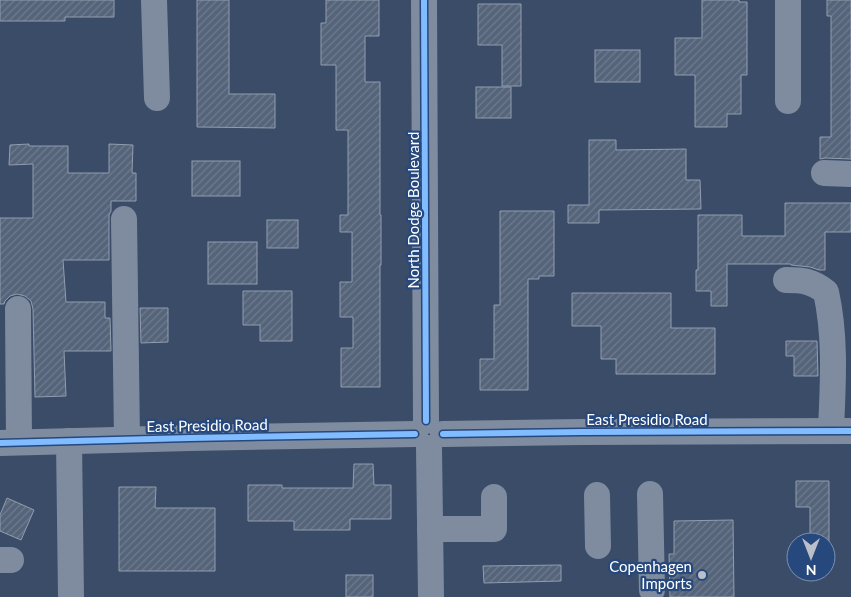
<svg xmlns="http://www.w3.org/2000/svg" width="851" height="597" viewBox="0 0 851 597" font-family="Lato,sans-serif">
  <defs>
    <pattern id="building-hatch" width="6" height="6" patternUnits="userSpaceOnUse" patternTransform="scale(1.25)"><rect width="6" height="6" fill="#55647a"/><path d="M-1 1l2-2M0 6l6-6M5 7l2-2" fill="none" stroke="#6e7b8e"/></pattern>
  </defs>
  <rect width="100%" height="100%" fill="#3a4c68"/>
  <g fill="url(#building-hatch)" stroke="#929dae">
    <polygon points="0,0 114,0 114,17 65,17 65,21 0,21"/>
    <polygon points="197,0 229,0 229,94 275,94 275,128 197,127"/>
    <polygon points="326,0 379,0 379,36 365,36 365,82 380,82 380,215 381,215 381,265 380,265 380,387 341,387 341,348 353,348 353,317 340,317 340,282 352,282 352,232 340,232 340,215 348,215 348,130 336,130 336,65 321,65 321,23 326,23"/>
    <polygon points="702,0 739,0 739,2 747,2 747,75 741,75 741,114 727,114 727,127 695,127 695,75 675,75 675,38 702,38"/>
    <polygon points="827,0 851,0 851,159 825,158 820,159 820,137 831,137 831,16 827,16"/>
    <polygon points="478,4 521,4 521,86 502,86 502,45 478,45"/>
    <rect x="595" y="50" width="45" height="32"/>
    <rect x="476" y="87" width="35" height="31"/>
    <polygon points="589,140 616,140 616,150 686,149 686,180 700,180 701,209 599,210 599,223 568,223 568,205 589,205"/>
    <polygon points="29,144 29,146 68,146 68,173 109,173 109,144 133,145 132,173 136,173 136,201 111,201 111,211 109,215 109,260 63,260 66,302 105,302 105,318 110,318 111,351 64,351 66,396 35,397 33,309 31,301 25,296 17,294 10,296 5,301 4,304 0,304 0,218 33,218 33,164 9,165 10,145"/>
    <rect x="192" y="161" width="48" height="35"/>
    <polygon points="785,203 851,203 851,232 825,232 825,270 819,270 810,267 791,265 791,264 727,264 727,306 711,306 711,291 696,291 696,270 698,270 698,215 742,215 742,236 785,236"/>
    <polygon points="500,211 554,211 554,276 539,276 539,279 528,279 528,390 480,390 480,359 494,359 494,305 500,305"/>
    <rect x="267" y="220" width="31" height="28"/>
    <rect x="208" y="242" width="49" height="42"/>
    <polygon points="243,291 292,291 292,341 260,341 260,325 243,325"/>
    <polygon points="572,293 671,293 671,328 715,328 715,374 616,374 616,359 601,359 601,326 572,326"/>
    <polygon points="140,308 168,308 168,342 141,343"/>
    <polygon points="786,341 817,341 818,376 794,376 794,356 786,356"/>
    <polygon points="354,464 373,464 374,485 391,485 391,519 350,519 350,530 294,530 294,521 248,521 248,485 282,485 282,488 353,488"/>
    <polygon points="796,481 829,481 829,542 810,542 810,507 796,507"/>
    <polygon points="119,487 156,487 155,508 215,508 215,571 119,571"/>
    <polygon points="7,498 34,510 21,540 0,531 0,515"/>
    <polygon points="733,520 734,597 670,597 669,554 674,554 674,521"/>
    <polygon points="561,565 561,581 484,583 483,566"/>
    <rect x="346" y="575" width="27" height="22"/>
  </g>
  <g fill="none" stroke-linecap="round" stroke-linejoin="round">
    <g stroke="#7f8c9f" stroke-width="26">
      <polyline points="154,0 157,98"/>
      <polyline points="424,0 426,421"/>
      <polyline points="788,0 788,101"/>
      <polyline points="824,173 851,174"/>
      <polyline points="124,219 127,439"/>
      <path d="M786,280c17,0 26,1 40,12 10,45 7,91 5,138"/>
      <polyline points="18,309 19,442"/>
      <polyline points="443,434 582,432 851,431"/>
      <polyline points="69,441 71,597"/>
      <polyline points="0,443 190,438 415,434"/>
      <polyline points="429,448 431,597"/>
      <polyline points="650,494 652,590"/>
      <polyline points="597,495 598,546"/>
      <polyline points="430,529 494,529 494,497"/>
      <polyline points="0,560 11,560"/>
    </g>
    <g stroke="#26487c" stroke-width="9">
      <g id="cycleway">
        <polyline points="424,0 426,421"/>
        <polyline points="443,434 582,432 851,431"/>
        <polyline points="0,443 190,438 415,434"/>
      </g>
    </g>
    <use href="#cycleway" stroke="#80bcff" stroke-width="6"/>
  </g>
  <circle fill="#bac0ca" stroke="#26487c" stroke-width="2" cx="702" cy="575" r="5"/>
  <g text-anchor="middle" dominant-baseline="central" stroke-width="4.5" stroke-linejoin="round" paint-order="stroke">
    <g font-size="15" fill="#fff" stroke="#26487c">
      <text transform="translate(413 210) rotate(-90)">North Dodge Boulevard</text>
      <text x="647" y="419">East Presidio Road</text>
      <text transform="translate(207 425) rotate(-1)">East Presidio Road</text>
    </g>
    <g font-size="15" fill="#fff" stroke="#26487c" text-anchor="end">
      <text x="692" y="566">Copenhagen<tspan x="692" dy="17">Imports</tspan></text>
    </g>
  </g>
  <g transform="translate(811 557) rotate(180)"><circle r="24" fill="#26487c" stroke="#7d91b0"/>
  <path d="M0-4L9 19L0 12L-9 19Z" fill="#bac0ca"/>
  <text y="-8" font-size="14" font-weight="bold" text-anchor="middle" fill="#ffffff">N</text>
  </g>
</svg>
